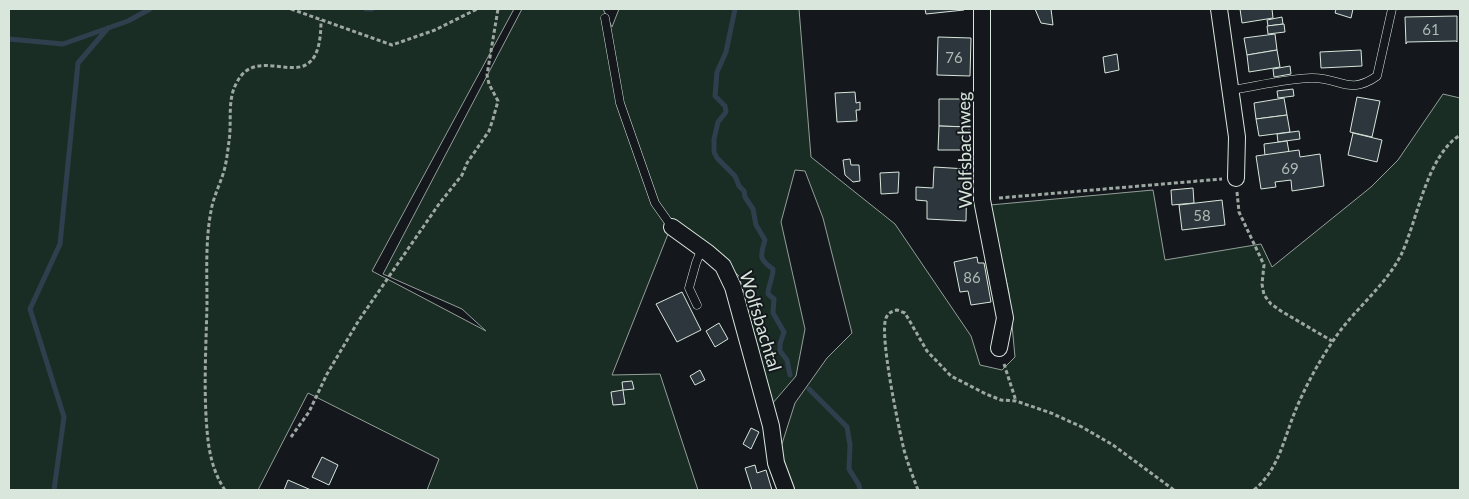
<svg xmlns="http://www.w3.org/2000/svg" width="1469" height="499" viewBox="0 0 1469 499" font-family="Lato,sans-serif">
  <rect width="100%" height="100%" fill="#14181c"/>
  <polygon fill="#1a2d24" stroke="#939e99" points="9,9 514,9 372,271 486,331 462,309 383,274 522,9 603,9 612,27 619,9 799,9 811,157 895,224 971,336 980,365 1002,370 1015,357 1009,293 990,205 1153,190 1165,260 1261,244 1272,267 1371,187 1398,160 1443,94 1460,98 1460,490 795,490 780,450 795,403 827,358 852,333 823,218 805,171 795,170 781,222 805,329 796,376 772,404 739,276 674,219 612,375 660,374 698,490 427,490 439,459 308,393 258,490 9,490"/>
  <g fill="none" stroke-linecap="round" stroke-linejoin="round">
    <g stroke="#2f3f4d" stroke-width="5">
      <polyline points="366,9 372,9"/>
      <path d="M735,9l-9,43 -9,20 -2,24 10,10 1,6 -8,10 -4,17v13l3,6 18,18 4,10 5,5 1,6 8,12 3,16 9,15c-5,16 -6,20 8,29 0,10 -5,16 -5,25l6,5 -1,14 11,19 -4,12v7l7,9 3,15"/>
      <polyline points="9,39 63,44 128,21 150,9"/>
      <polyline points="809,389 847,427 850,445 849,469 859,485 860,490"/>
      <polyline points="54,490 64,417 30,309 60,244 78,63 108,28"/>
    </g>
  </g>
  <g fill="#2c363c" stroke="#d8e6dc">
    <polygon points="925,9 964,9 964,10 926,14"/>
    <polygon points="1035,9 1051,9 1053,25 1041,23"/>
    <polygon points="1240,9 1272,9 1273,18 1242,23"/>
    <polygon points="1336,9 1353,9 1351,18 1335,13"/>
    <polygon points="1457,16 1457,42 1456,41 1407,42 1406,44 1405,17"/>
    <polygon points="1282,17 1283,24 1268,26 1267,20"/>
    <polygon points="1284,24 1285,32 1268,34 1267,26"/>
    <polygon points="1275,34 1277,50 1247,55 1244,38"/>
    <polygon points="938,37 971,38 970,76 937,75"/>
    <polygon points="1277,50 1280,67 1249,72 1247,55"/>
    <polygon points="1361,50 1362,66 1321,68 1320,52"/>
    <polygon points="1117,54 1119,70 1105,73 1103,57"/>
    <polygon points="1290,66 1291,74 1274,77 1273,69"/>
    <polygon points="1293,89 1294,96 1278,98 1277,91"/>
    <polygon points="855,92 856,103 860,102 860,110 856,110 857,121 837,122 835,93"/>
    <polygon points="1357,97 1380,101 1372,137 1350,132"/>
    <polygon points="1284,98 1287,115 1256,119 1254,103"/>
    <polygon points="939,99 970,99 969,127 939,126"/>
    <polygon points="1287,115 1290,132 1259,136 1256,119"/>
    <polygon points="939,126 969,127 969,150 938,150"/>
    <polygon points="1299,131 1300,139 1278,142 1277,134"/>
    <polygon points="1353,133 1382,140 1377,162 1348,155"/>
    <polygon points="1287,141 1289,152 1265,156 1264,144"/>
    <polygon points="1299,150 1300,157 1320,154 1324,186 1292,191 1291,180 1275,182 1276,187 1261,189 1256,156"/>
    <polygon points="850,159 851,165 859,165 860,181 853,182 845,175 843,160"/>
    <polygon points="934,167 967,169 966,221 927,219 927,201 916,200 916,187 933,188"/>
    <polygon points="899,172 898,193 881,194 880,173"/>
    <polygon points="1193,188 1194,203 1172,205 1171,190"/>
    <polygon points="1222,200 1225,225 1182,230 1179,205"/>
    <polygon points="977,257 978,263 984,263 991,302 971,305 968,291 960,292 954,262"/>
    <polygon points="682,292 701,330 677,342 656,304"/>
    <polygon points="719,323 728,339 715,347 706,331"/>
    <polygon points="700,370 705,380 695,385 690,376"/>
    <polygon points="632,381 634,389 623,390 622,382"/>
    <polygon points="623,390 625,404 613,405 611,392"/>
    <polygon points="751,428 759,432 751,449 743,444"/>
    <polygon points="322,457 338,465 329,485 312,477"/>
    <polygon points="755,465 757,473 766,470 772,490 752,490 745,468"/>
    <polygon points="288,480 311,490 284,490"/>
  </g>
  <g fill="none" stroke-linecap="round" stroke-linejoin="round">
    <g stroke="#d8e6dc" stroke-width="9">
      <g id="service">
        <polyline points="605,18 620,103 655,203 672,227"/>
        <path d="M1231,90c26,-4 54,-11 80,-12 29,-1 38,18 66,-2l15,-67"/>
        <polyline points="697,305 689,288 696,263 702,248"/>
      </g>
    </g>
    <g stroke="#d8e6dc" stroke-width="18">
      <g id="minor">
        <polyline points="982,9 982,200 1005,318 999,348"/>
        <polyline points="1219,9 1237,137 1236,178"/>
        <polyline points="672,227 708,253 723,266 733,287 771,426 776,463 786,490"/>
      </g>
    </g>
    <g stroke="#9da8a2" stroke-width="3" stroke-dasharray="4 2.5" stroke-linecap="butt">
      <polyline points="291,9 392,45 435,30 477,9"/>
      <polyline points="1237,192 1239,212 1264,265 1262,284 1264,295 1271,304 1281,311 1332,341"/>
      <polyline points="999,198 1222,179"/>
      <polyline points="1004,364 1016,401"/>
      <polyline points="291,437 309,412 327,374 359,320 439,204 462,175 467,163 489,131 493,119 498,101 489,84 487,75 498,9"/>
      <path d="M225,490c-10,-14 -15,-33 -17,-50 -5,-44 -2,-91 -1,-136 0,-32 -2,-66 5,-98 3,-13 10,-26 13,-39 2,-9 3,-18 4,-26 3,-18 -2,-40 7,-57 23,-49 85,26 85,-64"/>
      <path d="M918,490c-5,-13 -10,-26 -14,-40 -5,-21 -25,-115 -18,-132 2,-5 6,-7 11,-8l8,3 22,38 24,25 35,18 15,6 15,1 35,12 31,14 31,18 61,45"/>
      <path d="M1254,490c24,-20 29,-48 40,-76 9,-23 25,-53 39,-73 20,-31 51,-53 68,-86 17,-36 25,-98 59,-120"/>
    </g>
    <use href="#service" stroke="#14181c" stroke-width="8"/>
    <use href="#minor" stroke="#14181c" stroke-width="16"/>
  </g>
  <g text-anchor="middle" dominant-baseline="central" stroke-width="4" stroke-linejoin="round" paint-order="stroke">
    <g font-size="15" fill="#adbab4">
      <text x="1431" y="29">61</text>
      <text x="954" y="57">76</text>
      <text x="1290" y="168">69</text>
      <text x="1202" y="215">58</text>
      <text x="972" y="277">86</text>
    </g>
    <g font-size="18" fill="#d8e6dc" stroke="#14181c">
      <text transform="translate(964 150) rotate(-91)">Wolfsbachweg</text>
      <text transform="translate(761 321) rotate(73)">Wolfsbachtal</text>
    </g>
  </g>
  <rect width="1469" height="499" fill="none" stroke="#d8e6dc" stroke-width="20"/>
</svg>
